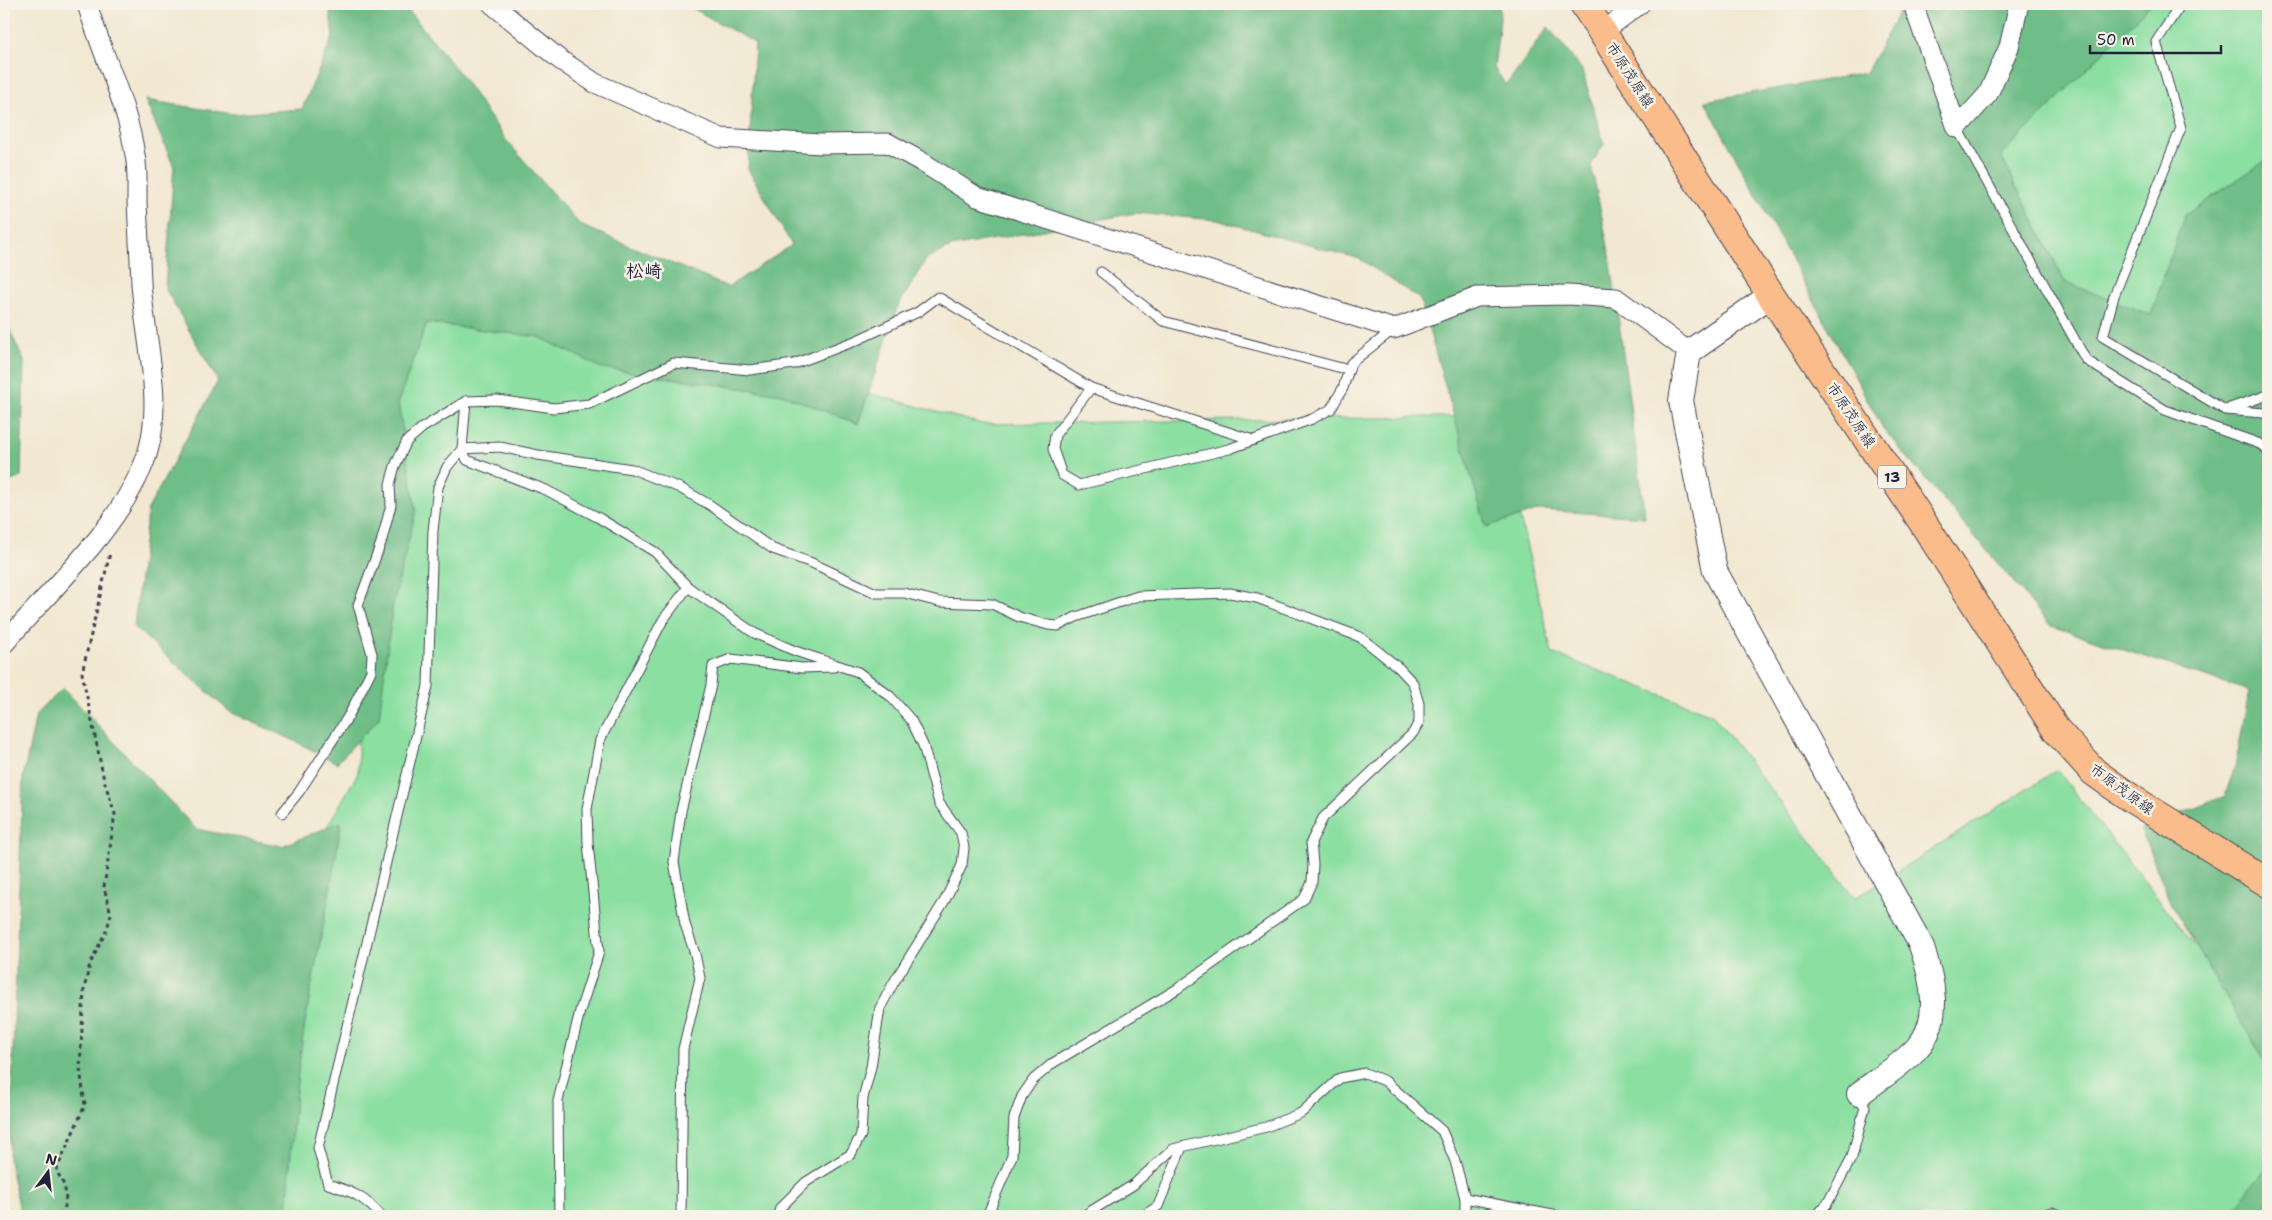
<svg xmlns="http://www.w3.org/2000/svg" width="2272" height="1220" viewBox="0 0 2272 1220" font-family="'Shantell Sans','Klee One',sans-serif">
  <rect width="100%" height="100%" fill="#f7f3e8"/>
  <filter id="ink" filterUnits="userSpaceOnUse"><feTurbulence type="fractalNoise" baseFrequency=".02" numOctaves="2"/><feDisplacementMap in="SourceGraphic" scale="10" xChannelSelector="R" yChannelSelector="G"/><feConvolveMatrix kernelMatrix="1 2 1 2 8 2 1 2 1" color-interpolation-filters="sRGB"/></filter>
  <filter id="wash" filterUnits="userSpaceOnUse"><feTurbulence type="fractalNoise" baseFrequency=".0096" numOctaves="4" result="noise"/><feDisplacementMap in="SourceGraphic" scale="20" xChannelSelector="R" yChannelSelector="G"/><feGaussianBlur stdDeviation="1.12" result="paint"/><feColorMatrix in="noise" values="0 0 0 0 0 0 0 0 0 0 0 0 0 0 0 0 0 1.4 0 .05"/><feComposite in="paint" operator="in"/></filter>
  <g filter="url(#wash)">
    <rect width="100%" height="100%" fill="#f2e8d1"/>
    <g fill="#8adfa1" stroke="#56806e">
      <polygon points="2058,4 2268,4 2268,559 1929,164"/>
      <polygon points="422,271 982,424 1496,416 1552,653 1712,714 1855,898 2057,770 2268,1039 2268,1203 2256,1216 275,1216 272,923 358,773 359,485"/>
    </g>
    <g fill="#6fbe87" stroke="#487061">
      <polygon points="329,4 403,4 458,71 506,140 580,225 728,287 792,245 748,169 755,43 685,4 1499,4 1500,19 1494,68 1506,85 1548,27 1582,70 1604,144 1591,165 1610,256 1645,517 1540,510 1486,527 1420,299 1360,259 1217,220 1135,213 951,247 927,258 897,308 858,424 781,394 602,368 539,337 427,323 398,402 416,511 393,603 379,718 337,763 295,741 230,712 134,627 148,509 218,381 165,288 174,167 145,100 234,114 302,109 333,37"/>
      <polygon points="1903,4 2151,4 2001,156 2065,282 2151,315 2184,216 2268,159 2268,1067 2172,905 2141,830 2225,796 2236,763 2249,691 2051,626 1884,430 1705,101 1866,73"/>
      <polygon points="4,318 24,361 21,477 4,484"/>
      <path d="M63,688l133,141 86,17 59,-24c-9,68 -25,134 -36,201 -11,65 -14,128 -18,193h-266l-12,-55 14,-383 13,-63z"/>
      <polygon points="2268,1166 2268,1216 2227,1216 2268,1167"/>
    </g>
  </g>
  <g filter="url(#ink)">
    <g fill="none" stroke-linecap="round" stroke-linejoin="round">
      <g stroke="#414052" stroke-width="11">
        <g id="service">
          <polyline points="2181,4 2156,42 2181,128 2114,296 2103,337 2225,410 2264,413 2268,416"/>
          <polyline points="1957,128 2086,360 2165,410 2260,444 2268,450"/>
          <polyline points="1101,272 1163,321 1349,370"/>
          <polyline points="1091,388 1253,440"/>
          <polyline points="2230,408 2268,395"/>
          <polyline points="282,813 299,792 349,715 371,671 372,654 358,605 381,543 391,505 390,484 395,466 407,441 422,428 466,401"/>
          <polyline points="1465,1198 1558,1216"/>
          <path d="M381,1216c-16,-19 -30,-25 -53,-32l-10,-36 110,-462 5,-155 5,-44 9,-20 15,-18 38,-2 38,8 94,14 48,19 30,17 63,44 39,14 64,30h28l35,9 53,2 27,13 29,8 10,1 18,-9 62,-21 92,-3 27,5 103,39 39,31 14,15 6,21v18l-6,11 -90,85 -12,24 2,22 -1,18 -8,17 -127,90 -124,74 -20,17 -11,16 -8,22 -2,38 -25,60"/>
          <polyline points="559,1216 558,1101 580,1011 599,952 588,843 587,809 600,740 663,620 688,587"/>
          <polyline points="681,1216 683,1049 700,978 695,954 685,924 674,862 681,811 711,685 713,666 731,659 802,668 834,667"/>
          <polyline points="778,1216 780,1208 806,1182 851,1154 861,1135 863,1098 871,1067 880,1008 894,982 945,900 962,865 964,848 961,833 939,803 923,745 911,720 890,696 858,672 795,651 754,633 688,587 655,552 599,518 546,490 467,460 462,449 466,401 497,400 554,408 589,404 674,363 750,370 794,364 855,341 918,312 938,297 1091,388 1055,435 1053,449 1062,475 1079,485 1229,449 1312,419 1331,409 1343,388 1351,363 1394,329"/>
          <polyline points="1083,1216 1133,1185 1173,1149 1266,1127 1301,1113 1340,1078 1365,1073 1385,1081 1442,1131 1455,1161 1465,1198 1465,1216"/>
          <polyline points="1143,1216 1158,1206 1182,1147"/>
          <polyline points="1816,1216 1827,1204 1852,1157 1865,1107 1859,1095"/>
          <polyline points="2039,1216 2052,1212 2060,1216"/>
        </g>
      </g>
      <g stroke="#414052" stroke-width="21">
        <g id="minor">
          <polyline points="492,4 559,59 595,83 721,138 821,144 888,143 922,162 977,197 1394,329 1477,297 1568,295 1616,298 1689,352"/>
          <polyline points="1913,4 1957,128 1988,94 2009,47 2019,4"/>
          <polyline points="1602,32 1640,4"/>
          <path d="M4,644c47,-56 106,-106 137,-174 27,-58 4,-127 0,-187 -1,-28 -3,-55 -4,-83 0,-15 1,-31 -2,-45 -8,-53 -33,-101 -48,-151"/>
        </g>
      </g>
      <g stroke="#414052" stroke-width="26">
        <path id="tertiary" d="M1771,295l-82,57 -8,49 34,170 206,374c11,32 22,75 -4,103 -15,17 -40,32 -58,46"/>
      </g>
      <g stroke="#414052" stroke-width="30">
        <polyline id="primary" points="1584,4 1771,295 1918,515 2057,731 2094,772 2132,799 2268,883"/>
      </g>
      <path stroke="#414052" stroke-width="3" stroke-dasharray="4 4" stroke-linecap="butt" d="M63,1216c4,-19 5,-28 -7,-45l29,-66 -5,-36 4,-80 6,-25 17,-35 4,-15 -7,-27 11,-73 -11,-34 -22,-107 28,-120"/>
      <use href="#service" stroke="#fff" stroke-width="9"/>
      <use href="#minor" stroke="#fff" stroke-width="19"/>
      <use href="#tertiary" stroke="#fff" stroke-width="24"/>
      <use href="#primary" stroke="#fabc8b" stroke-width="28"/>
    </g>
  </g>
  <g text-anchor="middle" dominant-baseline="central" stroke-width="5" stroke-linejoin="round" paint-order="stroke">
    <rect fill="#f7f3e8" stroke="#62616f" stroke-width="1" x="1878" y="465.5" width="28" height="23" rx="4"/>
    <g font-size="14" font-weight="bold" fill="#22223b">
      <text x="1892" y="477">13</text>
    </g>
    <g font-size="15" fill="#22223b" stroke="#f7f3e8">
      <text transform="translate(1630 75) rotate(57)">市原茂原線</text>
      <text transform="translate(1851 415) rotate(56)">市原茂原線</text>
      <text transform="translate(2122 789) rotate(36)">市原茂原線</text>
    </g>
    <g font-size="18" font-weight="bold" fill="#22223b" stroke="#f7f3e8">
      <text x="644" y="271">松崎</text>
    </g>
  </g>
  <rect width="2272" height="1220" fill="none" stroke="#f7f3e8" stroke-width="20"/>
  <g transform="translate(48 1172) rotate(15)" stroke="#f7f3e8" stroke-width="4" paint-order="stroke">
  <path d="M0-4L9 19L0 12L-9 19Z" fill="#22223b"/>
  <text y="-8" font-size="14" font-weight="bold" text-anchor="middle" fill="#22223b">N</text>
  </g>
  <path d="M2090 45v8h131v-8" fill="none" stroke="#22223b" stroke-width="2.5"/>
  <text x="2097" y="45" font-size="15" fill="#22223b" stroke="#f7f3e8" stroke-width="4" paint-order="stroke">50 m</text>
</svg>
